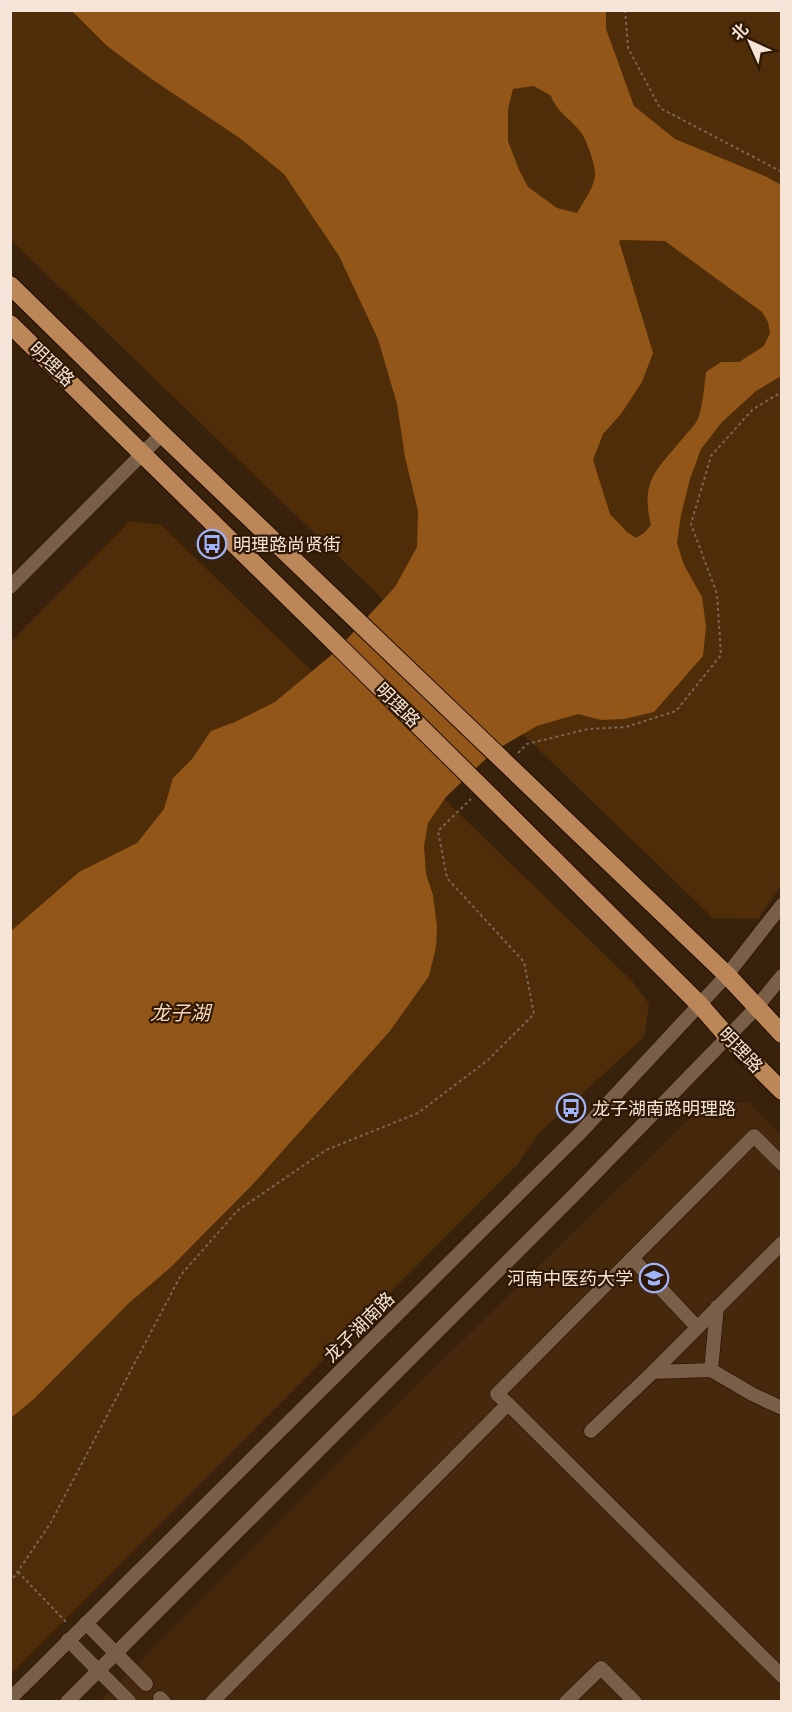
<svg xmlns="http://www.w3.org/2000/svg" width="792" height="1712" viewBox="0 0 792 1712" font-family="'Archivo Narrow','Noto Sans SC',sans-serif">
  <rect width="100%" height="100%" fill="#39220c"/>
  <polygon fill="#46290d" points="749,1102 781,1135 781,1701 99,1702 380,1421 705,1104"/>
  <g fill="#4f2d09">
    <polygon points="10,11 781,11 782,884 758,919 713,918 11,240"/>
    <polygon points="130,521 161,525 632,981 649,1004 644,1037 539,1133 517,1165 11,1674 11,642"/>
  </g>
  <path fill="#915618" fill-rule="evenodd" d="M72,11h534v18l28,77 41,33 92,38 14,8v191l-25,15 -34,31 -21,27 -11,30 -9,36 -4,28 7,22 18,32 4,29 -3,30 -49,56 -30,7 -23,1 -23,-6 -41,12 -43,25 -48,46 -18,26 -4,23 2,28 7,21 4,32 -1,20 -7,29 -39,55 -137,153 -82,83 -42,36 -94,95 -24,20v-487l68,-59 58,-29 27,-34 9,-31 19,-19 19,-28 24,-9 40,-20 60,-50 60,-65 22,-40 1,-36 -13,-54 -8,-53 -19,-65 -39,-83 -55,-82 -43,-35 -88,-59 -46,-34zM534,86l17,10c5,15 19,23 29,35 6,7 16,35 15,44 -1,13 -12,27 -18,38l-20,-5 -29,-21 -9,-17 -11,-29v-32l5,-20zM622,240l43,1 97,71 6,10 2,11 -6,13 -25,16h-18l-15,10c-2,15 -3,33 -8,47 -3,6 -10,13 -15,19 -26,32 -43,42 -32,87l-7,8 -8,5 -9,-6 -17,-18 -17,-54 10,-26 18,-20 21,-32 11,-29 -34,-112z"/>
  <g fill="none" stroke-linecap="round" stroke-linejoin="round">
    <g stroke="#1f0a00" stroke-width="15">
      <g id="minor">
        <polyline points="10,587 162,434"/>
        <polyline points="632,1258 697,1327"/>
        <polyline points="711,1370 717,1307"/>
        <polyline points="653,1372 782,1243"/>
        <polyline points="508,1404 782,1676"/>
        <polyline points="591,1431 653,1372 711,1370 752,1394 782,1408"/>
        <polyline points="86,1623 146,1684"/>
        <polyline points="68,1640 129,1701"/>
        <polyline points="160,1698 164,1702"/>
        <polyline points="10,1699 581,1132 727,975 782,905"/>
        <polyline points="67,1702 577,1192 756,1008 782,976"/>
        <polyline points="212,1702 508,1404 497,1394 754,1136 782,1164"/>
        <polyline points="566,1702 601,1668 635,1702"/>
      </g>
    </g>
    <g stroke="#1f0a00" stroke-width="20">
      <g id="major">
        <polyline points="10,285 162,434 346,610"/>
        <polyline points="10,324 325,633"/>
        <polyline points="512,769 727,975 782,1034"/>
        <polyline points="493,799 699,1004 728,1037 782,1091"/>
      </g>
    </g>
    <g stroke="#7a6653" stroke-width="2" stroke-dasharray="3 3" stroke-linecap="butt">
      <polyline points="625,10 628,48 660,108 782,172"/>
      <polyline points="518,753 527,744 588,729 626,727 676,711 721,655 717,594 691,524 711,456 753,409 782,392"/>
      <polyline points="18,1572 68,1624"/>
      <polyline points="10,1583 50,1524 181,1275 237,1211 326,1150 418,1113 488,1060 534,1014 524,962 447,878 438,831 471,799"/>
    </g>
    <use href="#minor" stroke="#7a5f48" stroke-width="14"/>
    <use href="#major" stroke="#bb8658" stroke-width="18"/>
    <g stroke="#1f0a00" stroke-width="20" stroke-linecap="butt">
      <g id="major-bridge">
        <polyline points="346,610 512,769"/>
        <polyline points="325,633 493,799"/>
      </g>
    </g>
    <use href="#major-bridge" stroke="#bb8658" stroke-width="18"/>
  </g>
  <defs>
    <g id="bus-ring" transform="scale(1.5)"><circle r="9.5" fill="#2f1803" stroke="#9fb3fd" stroke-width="1.5"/><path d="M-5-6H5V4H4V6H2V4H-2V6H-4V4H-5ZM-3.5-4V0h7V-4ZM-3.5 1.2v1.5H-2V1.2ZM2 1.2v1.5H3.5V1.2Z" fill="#9fb3fd"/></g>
    <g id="university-ring" transform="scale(1.5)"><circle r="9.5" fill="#2f1803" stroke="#9fb3fd" stroke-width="1.5"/><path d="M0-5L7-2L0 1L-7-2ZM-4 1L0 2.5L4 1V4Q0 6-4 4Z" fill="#9fb3fd"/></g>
  </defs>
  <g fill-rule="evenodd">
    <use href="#bus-ring" x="212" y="544"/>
    <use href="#bus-ring" x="571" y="1108"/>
    <use href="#university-ring" x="654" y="1278"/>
  </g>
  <g text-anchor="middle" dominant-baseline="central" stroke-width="4.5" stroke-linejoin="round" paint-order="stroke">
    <g font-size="18" fill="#f5e5d8" stroke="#2f1803">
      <text transform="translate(52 364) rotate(44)">明理路</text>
      <text transform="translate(398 705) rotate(45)">明理路</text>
      <text transform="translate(741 1050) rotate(46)">明理路</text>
      <text transform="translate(359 1327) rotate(-45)">龙子湖南路</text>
    </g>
    <g font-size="18" fill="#f5e5d8" stroke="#2f1803" text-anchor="start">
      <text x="233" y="544">明理路尚贤街</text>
      <text x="592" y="1108">龙子湖南路明理路</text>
      <text x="633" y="1278" text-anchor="end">河南中医药大学</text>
    </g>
    <g font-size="20" font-style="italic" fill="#f7d5b8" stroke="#2f1803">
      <text x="180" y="1012">龙子湖</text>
    </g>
  </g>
  <rect width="792" height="1712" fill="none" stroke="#f5e5d8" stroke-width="24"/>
  <g transform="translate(750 42) rotate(315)" stroke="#2f1803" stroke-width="4.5" paint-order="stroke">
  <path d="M0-4.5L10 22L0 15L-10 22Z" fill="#f5e5d8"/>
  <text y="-9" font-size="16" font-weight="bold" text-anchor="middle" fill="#f5e5d8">北</text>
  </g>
</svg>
